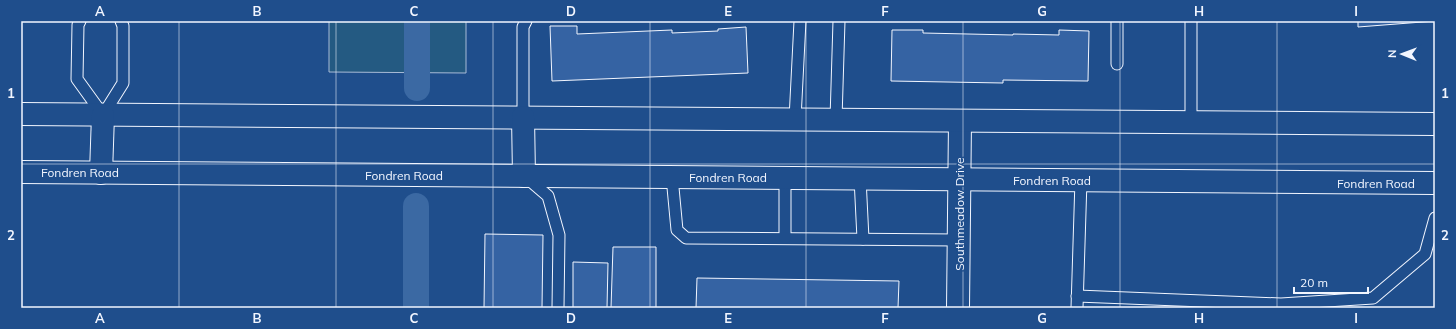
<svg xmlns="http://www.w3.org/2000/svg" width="1456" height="329" viewBox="0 0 1456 329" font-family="Mulish,sans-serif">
  <rect width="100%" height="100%" fill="#1f4e8c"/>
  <polygon fill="#245a82" stroke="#a8bbd7" points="329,21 466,21 466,73 329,72"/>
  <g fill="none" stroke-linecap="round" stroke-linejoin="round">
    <g stroke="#3b69a3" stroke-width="26">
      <polyline points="417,88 417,21"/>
      <polyline points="416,308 416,206"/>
    </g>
  </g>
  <g fill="#3563a3" stroke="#f2f6ff">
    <polygon points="1358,21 1435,21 1358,27"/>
    <polygon points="550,26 577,26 577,34 672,30 672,33 718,31 718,29 746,27 748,73 552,81"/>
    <polygon points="892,30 923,30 923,33 1013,35 1013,34 1059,35 1059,30 1089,31 1088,81 1003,80 1003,83 891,81"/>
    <polygon points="485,234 543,235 542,308 484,308"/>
    <polygon points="613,247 656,247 656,308 611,308"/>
    <polygon points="573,262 608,263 607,308 573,308"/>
    <polygon points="697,278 899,281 898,308 696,308"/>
  </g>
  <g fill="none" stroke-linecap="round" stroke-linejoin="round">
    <g stroke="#f2f6ff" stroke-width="13">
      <g id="service">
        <polyline points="80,21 78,25 77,79 103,115 123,83 123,26 121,21"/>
        <polyline points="1117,21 1117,64"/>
        <polyline points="523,117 523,27 526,21"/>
        <polyline points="795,119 800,21"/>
        <polyline points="836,119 839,21"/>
        <polyline points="1191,122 1191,21"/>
        <polyline points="672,177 677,230 686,238 958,240"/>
        <polyline points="527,178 548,196 559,235 558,308"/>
        <polyline points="785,178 785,238"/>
        <polyline points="860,178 863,239"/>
        <polyline points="1077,296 1281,304 1373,298 1425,254 1435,218"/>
        <polyline points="1077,308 1081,180"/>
      </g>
    </g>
    <g stroke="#f2f6ff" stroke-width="24">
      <polyline id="minor" points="958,308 960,121"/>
    </g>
    <g stroke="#f2f6ff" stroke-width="24">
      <g id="secondary">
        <polyline points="21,114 1435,124"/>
        <polyline points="523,117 524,176"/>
        <polyline points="21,172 1435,183"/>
        <polyline points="101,173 103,115"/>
      </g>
    </g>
    <use href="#service" stroke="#1f4e8c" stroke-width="11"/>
    <use href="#minor" stroke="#1f4e8c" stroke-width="22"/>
    <use href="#secondary" stroke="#1f4e8c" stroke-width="22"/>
  </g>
  <path fill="none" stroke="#f2f6ff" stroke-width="1" stroke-opacity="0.55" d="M179,21v287M336,21v287M493,21v287M650,21v287M806,21v287M963,21v287M1120,21v287M1277,21v287M21,164h1414"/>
  <g text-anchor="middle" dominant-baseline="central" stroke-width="3" stroke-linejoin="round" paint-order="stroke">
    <g font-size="12" fill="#f2f6ff" stroke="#1f4e8c">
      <text x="80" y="172">Fondren Road</text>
      <text x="404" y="175">Fondren Road</text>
      <text x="728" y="177">Fondren Road</text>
      <text x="1052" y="180">Fondren Road</text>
      <text x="1376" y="183">Fondren Road</text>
      <text transform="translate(959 214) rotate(-90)">Southmeadow Drive</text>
    </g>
  </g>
  <rect width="1456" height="329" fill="none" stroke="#1f4e8c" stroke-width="44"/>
  <g transform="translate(1402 54) rotate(271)" stroke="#1f4e8c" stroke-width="3" paint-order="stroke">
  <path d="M0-3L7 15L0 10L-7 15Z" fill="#f2f6ff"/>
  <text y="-6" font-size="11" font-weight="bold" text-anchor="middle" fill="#f2f6ff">N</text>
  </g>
  <path d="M1294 287v6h74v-6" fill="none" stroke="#f2f6ff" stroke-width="2"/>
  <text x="1300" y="287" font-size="12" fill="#f2f6ff" stroke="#1f4e8c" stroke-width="3" paint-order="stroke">20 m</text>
  <rect x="22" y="22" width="1412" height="285" fill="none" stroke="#f2f6ff" stroke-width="1.5"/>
  <g font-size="13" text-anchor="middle" font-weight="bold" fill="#f2f6ff">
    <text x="100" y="16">A</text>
    <text x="257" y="16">B</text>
    <text x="414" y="16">C</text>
    <text x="571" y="16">D</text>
    <text x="728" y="16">E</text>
    <text x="885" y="16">F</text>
    <text x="1042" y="16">G</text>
    <text x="1199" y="16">H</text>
    <text x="1356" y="16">I</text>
    <text x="11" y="98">1</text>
    <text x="1445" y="98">1</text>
    <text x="11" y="240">2</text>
    <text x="1445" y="240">2</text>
    <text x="100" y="323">A</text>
    <text x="257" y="323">B</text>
    <text x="414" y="323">C</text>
    <text x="571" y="323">D</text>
    <text x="728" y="323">E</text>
    <text x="885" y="323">F</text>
    <text x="1042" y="323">G</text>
    <text x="1199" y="323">H</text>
    <text x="1356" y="323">I</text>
  </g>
</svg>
